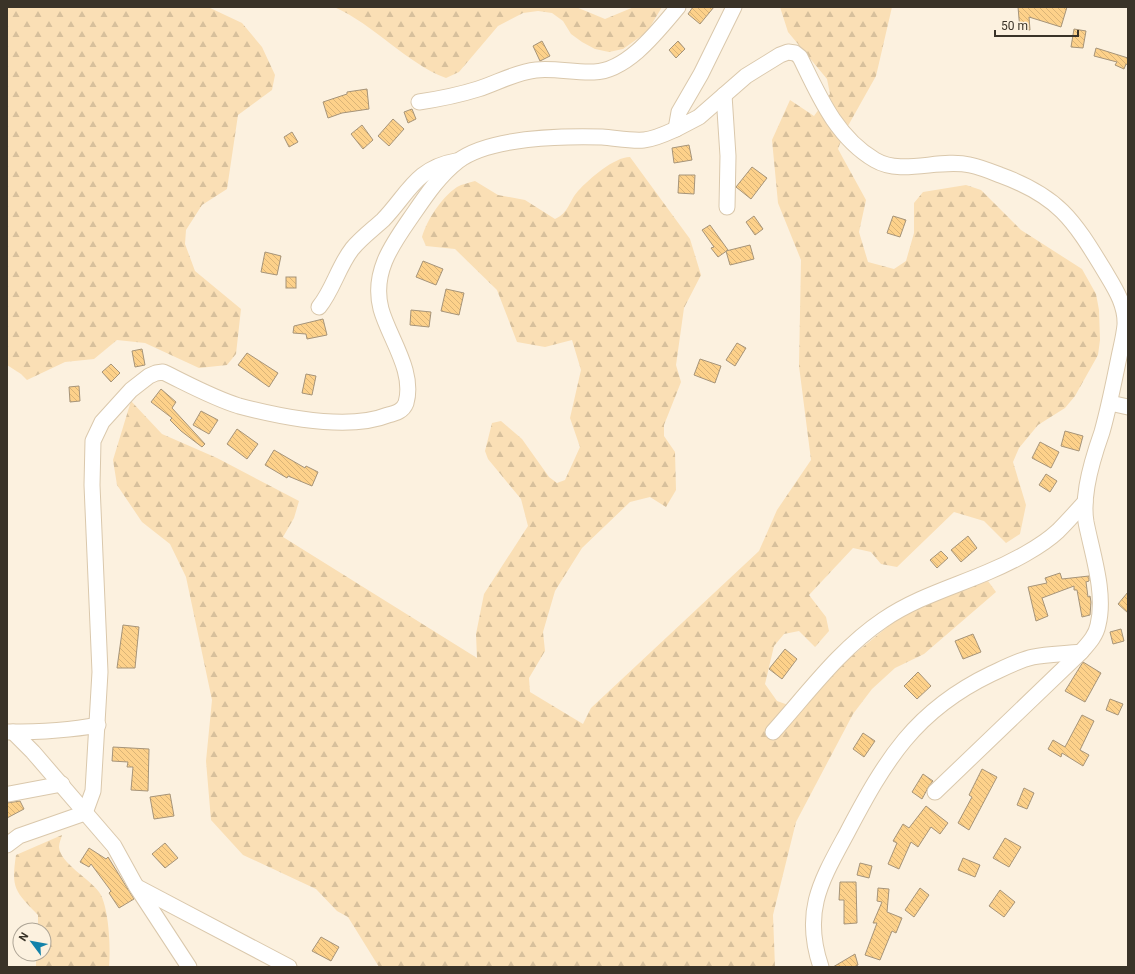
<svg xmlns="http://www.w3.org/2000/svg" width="1135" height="974" viewBox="0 0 1135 974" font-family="Roboto,sans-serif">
  <defs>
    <pattern id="forest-firs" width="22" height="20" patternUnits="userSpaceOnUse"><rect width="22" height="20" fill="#fadfb5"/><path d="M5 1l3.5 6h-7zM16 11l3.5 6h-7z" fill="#d7c09c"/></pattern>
    <pattern id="building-back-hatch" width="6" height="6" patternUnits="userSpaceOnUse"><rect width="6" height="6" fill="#fdd18a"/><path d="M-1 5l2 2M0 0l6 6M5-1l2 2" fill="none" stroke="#dab477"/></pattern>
  </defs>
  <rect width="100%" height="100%" fill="#fcf1df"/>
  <g fill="url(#forest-firs)">
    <polygon points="7,7 208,7 242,23 262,47 275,75 272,90 238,115 227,189 202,205 186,230 185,244 195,271 241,309 236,354 227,365 199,368 145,343 117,340 94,359 65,362 27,380 21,374 7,365"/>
    <path d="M334,7h242l29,12 29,-12h28l-15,25 -24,17 -14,3 -14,-3 -13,-7 -11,-8 -8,-13 -11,-8 -14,-2 -15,2 -25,13 -39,46 -13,6c-40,-15 -71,-53 -112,-71z"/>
    <path d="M780,7h112l-16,69 -32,57 -6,16 28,51 -7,32 9,30 26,7 12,-8 8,-28v-30l9,-11 43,-7 15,5 40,40 61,39 14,25 3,16 1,30 -2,15 -23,41 -10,12 -27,17 -19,23 -6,14 13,43 -6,29 -14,9 -22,-22 -30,-9 -57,55 -16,-3 -10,-12 -18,-4 -44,47 17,22 3,14 -14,16 -16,-16 -15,3 -10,12 -9,38 12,17 14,5 117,-96 80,-29 8,11 -72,62 -29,14 -23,21 -19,25 -57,108 -23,93 2,52h-396l-31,-50 -11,-6 -21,-22 -73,-34 -32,-35 -5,-59 6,-61 -26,-123 -16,-33 -28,-22 -25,-37 -4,-25 18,-59 31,33 55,24 82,43 -5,17 -11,19 194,121 -1,-24 8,-40 44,-68 -7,-27 -33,-40 -3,-8 7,-28 9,-2 21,18 27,38 8,6 8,-3 15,-33 -10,-29 11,-48 -9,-30 -27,7 -28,-5 -20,-52 -42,-41 -29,-3 -4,-9c5,-17 19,-39 35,-50 5,-3 12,-4 18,-6l23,14 27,5 30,19c14,-6 14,-18 23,-28 11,-12 36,-34 52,-34l60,82 11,36 -17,33 -8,57 5,17 -17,43v11l11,16 1,38 -10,17 -16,-10 -20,5 -48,46 -27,43 -12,41 2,19 -16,27 1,14 53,32 8,-16 168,-157 18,-41 34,-50 -12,-94 2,-106 -23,-57 -6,-63 18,-40 24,16 16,-22 -3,-15 -39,-47z"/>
    <path d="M62,835c-1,4 -3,8 -3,12 1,16 31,32 40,45 10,13 12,59 10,75h-73v-13h8v-24h-6v-15c-23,-24 -27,-26 -22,-60z"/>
  </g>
  <g fill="url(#building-back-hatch)" stroke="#a69479">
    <polygon points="693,7 714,7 700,24 688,14"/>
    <polygon points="1018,7 1067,7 1061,27 1029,17 1030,30 1020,30"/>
    <polygon points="1074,29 1086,31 1083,48 1071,47"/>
    <polygon points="542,41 550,56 540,61 533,46"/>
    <polygon points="678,41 685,49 676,58 669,50"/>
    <polygon points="1096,48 1128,58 1128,65 1126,64 1124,69 1115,65 1117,62 1094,56"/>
    <polygon points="367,89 369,109 342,113 328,118 323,102 347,94 347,92"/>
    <polygon points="412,109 416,119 408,123 404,112"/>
    <polygon points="393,119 404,129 389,146 378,136"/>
    <polygon points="362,125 373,140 363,149 351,134"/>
    <polygon points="292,132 298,142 289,147 284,137"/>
    <polygon points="689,145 692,160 674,163 672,148"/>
    <polygon points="752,167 767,178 751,199 736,187"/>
    <polygon points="679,175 695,175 694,194 678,193"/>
    <polygon points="754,216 763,229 755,235 746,222"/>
    <polygon points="893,216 906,220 900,237 887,233"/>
    <polygon points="710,225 728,250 718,257 711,248 714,247 702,230"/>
    <polygon points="750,245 754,259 730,265 726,251"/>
    <polygon points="265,252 281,256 277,275 261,272"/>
    <polygon points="423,261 443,269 436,285 416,277"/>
    <rect x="286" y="277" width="10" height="11"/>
    <polygon points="446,289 464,293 459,315 441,311"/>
    <polygon points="411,310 431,312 429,327 410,325"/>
    <polygon points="323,319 327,335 307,339 306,334 293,333 294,326"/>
    <polygon points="737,343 746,348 735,366 726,360"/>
    <polygon points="142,349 145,365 135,367 132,351"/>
    <polygon points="247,353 278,373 269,387 238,365"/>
    <polygon points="700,359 721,366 715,383 694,375"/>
    <polygon points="111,364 120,373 111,382 102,372"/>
    <polygon points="306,374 316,376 312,395 302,393"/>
    <polygon points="79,386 80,401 70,402 69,387"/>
    <polygon points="161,389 176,402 172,408 205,444 202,447 181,431 170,420 172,418 151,402"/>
    <polygon points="201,411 218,420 209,434 193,425"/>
    <polygon points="237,429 258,444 247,459 227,444"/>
    <polygon points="1065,431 1083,436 1079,451 1061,446"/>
    <polygon points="1040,442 1059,452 1051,468 1032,458"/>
    <polygon points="274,450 305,468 306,466 318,472 312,486 288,476 287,478 265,465"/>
    <polygon points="1046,474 1057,481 1050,492 1039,485"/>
    <polygon points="968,536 977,548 961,562 951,550"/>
    <polygon points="941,551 948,558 937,568 930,560"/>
    <polygon points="1060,573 1062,579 1089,576 1089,581 1086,582 1088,597 1090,596 1091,602 1090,615 1082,617 1077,590 1074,590 1074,586 1042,598 1048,616 1036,621 1028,587 1047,583 1045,578"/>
    <polygon points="1128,592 1128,613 1118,604"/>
    <polygon points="123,625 139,627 135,668 117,668"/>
    <polygon points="1121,629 1124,641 1113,644 1110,632"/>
    <polygon points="973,634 981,652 963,659 955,641"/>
    <polygon points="785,649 797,659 782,679 769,669"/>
    <polygon points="1083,662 1101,673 1085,702 1065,691"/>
    <polygon points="918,672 931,686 917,699 904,686"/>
    <polygon points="1110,699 1123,704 1118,715 1106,710"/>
    <polygon points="1082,715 1094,721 1080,750 1089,755 1083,766 1062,753 1061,757 1048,749 1053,740 1065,747"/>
    <polygon points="863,733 875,741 864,757 853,749"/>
    <polygon points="113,747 149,749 148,791 131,790 133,767 127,767 128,762 112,761"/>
    <polygon points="982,769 997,777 969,830 958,823 972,797 969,795"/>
    <polygon points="923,774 933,781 929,786 922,799 912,792"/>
    <polygon points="1024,788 1034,793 1027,809 1017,805"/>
    <polygon points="170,794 174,816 154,819 150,797"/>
    <polygon points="20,801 24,809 7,818 7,803"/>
    <polygon points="926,806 948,823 940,834 931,827 918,847 911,842 899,869 888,864 897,843 893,841 903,824 909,828"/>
    <polygon points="1005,838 1021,847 1009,867 993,858"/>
    <polygon points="165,843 178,858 165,868 152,854"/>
    <polygon points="89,848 106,859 108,857 134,899 119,908 109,893 111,891 91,864 89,867 80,862"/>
    <polygon points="963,858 980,865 975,877 958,870"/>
    <polygon points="860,863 872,866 869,878 857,875"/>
    <polygon points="840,882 856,882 857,923 844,924 844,900 839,900"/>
    <polygon points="878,888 889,889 887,912 902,918 896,933 892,931 880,960 865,955 877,923 873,923 882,902 877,901"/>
    <polygon points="920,888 929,895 914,917 905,910"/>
    <polygon points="1000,890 1015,902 1004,917 989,906"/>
    <polygon points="321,937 339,947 331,961 312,951"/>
    <polygon points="855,954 858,965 854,967 833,967"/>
  </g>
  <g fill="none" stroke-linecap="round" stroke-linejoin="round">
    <g stroke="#dac8ac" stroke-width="17">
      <g id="minor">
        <path d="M734,7l-33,67 -22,38 -3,17 23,-12 47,-41 34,-21 8,-3 7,1 5,4c19,39 36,80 75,103 27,16 64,-2 95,5 10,2 20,6 30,10 58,21 73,44 104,95 10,17 22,34 21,55 -1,11 -4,22 -6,32 -5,25 -10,50 -17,75 -6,17 -12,36 -15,54 -2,12 -3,24 -1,36 6,31 20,71 12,103 -2,11 -10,19 -17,27l-146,140"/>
        <polyline points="724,95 728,156 727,207"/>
        <path d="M419,102c20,-3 40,-7 59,-13 19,-6 38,-17 58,-19 19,-2 39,3 58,2 33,-1 63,-40 84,-65"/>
        <path d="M319,307c14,-17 19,-40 33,-58 9,-11 20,-19 31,-29 25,-26 33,-52 73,-59"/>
        <polyline points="1110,403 1128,407"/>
        <path d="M7,732c31,0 60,-1 91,-7"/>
        <polyline points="13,732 33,752 114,846 136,886 189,967"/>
        <path d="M773,732c35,-39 67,-83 110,-112 32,-22 70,-33 105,-48 22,-9 53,-25 70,-41 9,-9 18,-19 27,-29"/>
        <polyline points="9,794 62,784"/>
        <path d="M7,845l12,-9 66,-23 8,-22 7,-119 -8,-187 1,-44 9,-19 29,-32 18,-14 7,-3 7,-1c25,12 50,26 76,34 42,11 109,25 149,9 8,-2 15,-4 18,-12 9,-32 -17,-65 -25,-94 -10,-38 13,-67 33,-96 13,-19 26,-38 44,-52 32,-24 105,-25 144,-24 14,1 28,4 42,3 11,-1 21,-6 32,-11"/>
        <polyline points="137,887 289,967"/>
        <path d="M821,967c-19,-56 0,-86 26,-134 38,-72 67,-122 144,-159 13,-6 28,-14 42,-17 16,-3 32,-3 48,-5"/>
      </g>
    </g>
    <use href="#minor" stroke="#fff" stroke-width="15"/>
  </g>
  <rect width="1135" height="974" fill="none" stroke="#3a3328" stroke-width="16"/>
  <g transform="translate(32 942) rotate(302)"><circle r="19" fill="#fcf1df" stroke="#aea596"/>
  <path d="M0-3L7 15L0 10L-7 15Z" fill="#1282aa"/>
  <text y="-6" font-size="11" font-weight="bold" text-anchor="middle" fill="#3a3328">N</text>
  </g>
  <path d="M995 30v6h83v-6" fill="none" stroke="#3a3328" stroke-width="2"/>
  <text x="1001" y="30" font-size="12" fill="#3a3328" stroke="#fcf1df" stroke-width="3" paint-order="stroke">50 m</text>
</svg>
